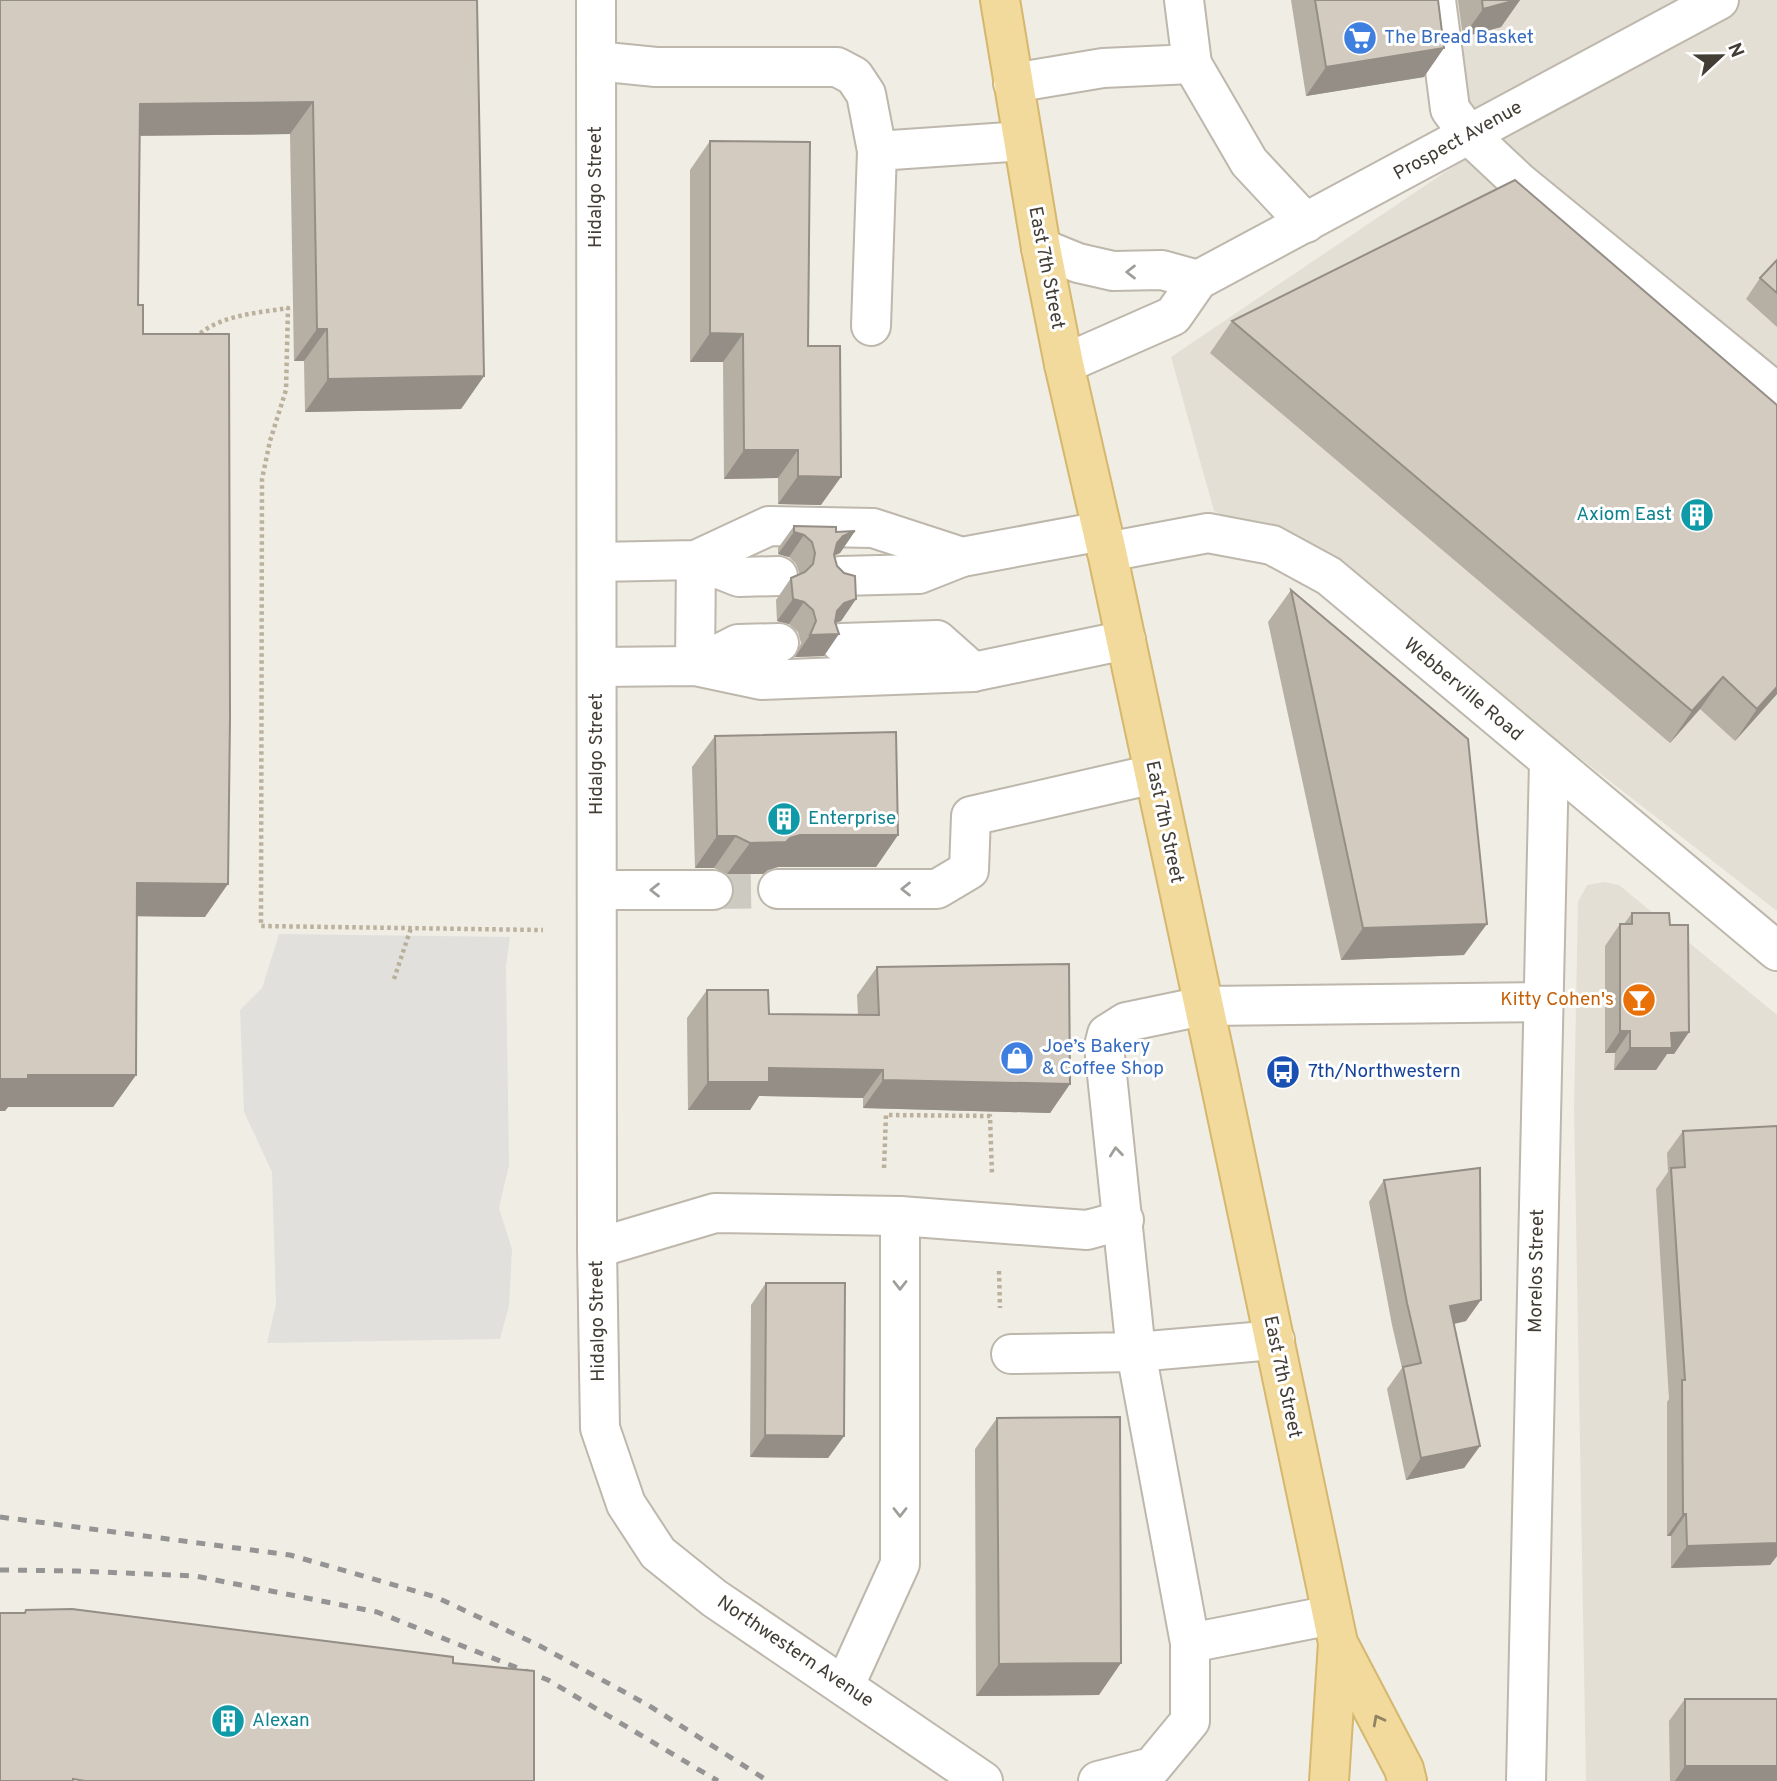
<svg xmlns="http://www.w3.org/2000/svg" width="1777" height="1781" viewBox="0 0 1777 1781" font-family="Overpass,sans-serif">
  <rect width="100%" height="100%" fill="#f0ede5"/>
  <g fill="#e4dfd4">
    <polygon points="1417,0 1777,0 1777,911 1321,557 1214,511 1171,357 1463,160 1430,108"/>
    <polygon points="1604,882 1619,885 1777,1015 1777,1781 1586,1781 1574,1109 1578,902 1587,885"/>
  </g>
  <polygon fill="#e2e0dd" points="279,934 510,937 506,966 509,1165 499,1208 512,1249 509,1306 500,1339 267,1343 276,1304 272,1172 244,1112 240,1010 262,988"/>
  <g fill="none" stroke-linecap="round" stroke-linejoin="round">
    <polyline stroke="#cdcac2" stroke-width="38" stroke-dasharray="38 19" stroke-linecap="butt" points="713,890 778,889"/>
    <g stroke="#bdb7ac" stroke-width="42">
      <g id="minor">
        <polyline points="596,0 597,1248 600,1428 626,1504 658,1553 714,1598 983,1781"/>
        <polyline points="1436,0 1450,109 1469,135 1519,182 1777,393"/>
        <polyline points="596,61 656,67 837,67 854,76 866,94 877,151"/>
        <polyline points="1192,64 1249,162 1306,223"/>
        <polyline points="1013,83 1103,68 1192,64 1184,0"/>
        <polyline points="1041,248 1078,263 1113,271 1162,270 1198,280"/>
        <polyline points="871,326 877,151 1023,141"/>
        <polyline points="1064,364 1173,316 1198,280 1719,0"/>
        <polyline points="1107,552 1208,533 1272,545 1329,576 1777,951"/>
        <polyline points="597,562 696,560 769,526 873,528 962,557 1102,531"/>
        <polyline points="778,576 739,577 696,560 695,666 738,644 779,643"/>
        <polyline points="840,576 919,574 962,557"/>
        <polyline points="841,643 937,640 973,672"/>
        <polyline points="597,667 695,666 761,680 973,672 1126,640"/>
        <polyline points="778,889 937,889 969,870 971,816 1154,774"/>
        <polyline points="597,890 713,890"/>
        <polyline points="597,1248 715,1213 900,1216 1087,1230 1124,1220"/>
        <polyline points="1275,1340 1136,1352 1190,1643 1332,1615"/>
        <polyline points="1011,1354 1136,1352 1104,1046 1107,1034 1126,1022 1203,1006 1543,1002"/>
        <polyline points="845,1685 900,1564 900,1216"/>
        <polyline points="1098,1781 1152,1767 1190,1721 1190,1643"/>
        <polyline points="1526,1781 1549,762"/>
      </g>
    </g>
    <g stroke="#d5b76e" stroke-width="42">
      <g id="major">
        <polyline points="1000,0 1041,248 1064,364 1107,552 1219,1077 1338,1643 1329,1781"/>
        <polyline points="1338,1643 1404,1769 1407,1781"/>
      </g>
    </g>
    <g stroke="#bbb09c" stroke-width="4.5" stroke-dasharray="3.5 3.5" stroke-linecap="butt">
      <path d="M195,338c23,-23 62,-25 93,-30l-2,82 -16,51 -8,38 -1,447 282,4"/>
      <polyline points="394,979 411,928"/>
      <polyline points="884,1168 886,1115 990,1116 992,1175"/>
      <polyline points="999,1271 1000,1308"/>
    </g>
    <use href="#minor" stroke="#fff" stroke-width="38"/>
    <use href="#major" stroke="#f2da9c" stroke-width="38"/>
    <g stroke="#949494" stroke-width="5" stroke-dasharray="9 9" stroke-linecap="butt">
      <polyline points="0,1517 290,1555 436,1597 540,1646 648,1705 768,1781"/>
      <polyline points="0,1570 78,1571 195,1576 377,1612 548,1680 718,1781"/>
    </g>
  </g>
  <g fill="#b5afa4">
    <polygon points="0,0 477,0 484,376 461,409 305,412 304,361 294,361 290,134 139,136 138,305 143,334 205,917 137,916 136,1075 113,1107 8,1107 5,1111 0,1111"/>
    <polygon points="1291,0 1438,0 1424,77 1306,96"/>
    <polygon points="1458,0 1520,0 1501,27 1463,37"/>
    <polygon points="710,141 808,346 821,505 778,504 778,478 724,479 723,362 690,362 690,170"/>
    <polygon points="1777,260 1777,327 1746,299 1760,278"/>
    <polygon points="1232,321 1777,405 1777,694 1735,741 1700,709 1670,743 1210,353"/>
    <polygon points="794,526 836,532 855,531 840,553 834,556 837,566 856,599 841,621 835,623 824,656 795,657 801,643 798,632 789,624 777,621 776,600 791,578 800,575 796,564 789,557 778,554 778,548"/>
    <polygon points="1291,590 1464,955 1341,960 1268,622"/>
    <polygon points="715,736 898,835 876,867 778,867 768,870 763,874 727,874 714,868 695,868 692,767"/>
    <polygon points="1632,913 1670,925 1689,1032 1674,1054 1667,1054 1656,1070 1614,1070 1615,1053 1605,1053 1605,946 1620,924 1624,924"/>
    <polygon points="877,967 1070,1084 1050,1113 863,1108 863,1098 759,1096 750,1110 688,1110 687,1018 707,990 769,1014 858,1015 857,995"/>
    <polygon points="1777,1126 1777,1556 1770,1565 1671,1568 1671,1536 1667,1536 1667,1402 1669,1399 1656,1189 1668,1172 1667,1153 1683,1131"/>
    <polygon points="1384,1180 1466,1321 1454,1324 1480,1446 1464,1468 1406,1480 1387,1389 1402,1368 1392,1325 1369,1202"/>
    <polygon points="766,1283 844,1436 828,1458 750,1457 751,1305"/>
    <polygon points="997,1418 1099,1695 976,1696 975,1449"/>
    <polygon points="1685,1699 1777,1781 1670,1781 1669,1721"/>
  </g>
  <g fill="#948e86">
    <polygon points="1516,0 1520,0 1501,27 1463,37 1483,9"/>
    <polygon points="1444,48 1424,77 1306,96 1326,67"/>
    <polygon points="313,102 290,134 117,136 140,104"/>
    <polygon points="317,329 327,329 304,361 294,361"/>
    <polygon points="710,333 743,334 723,362 690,362"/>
    <polygon points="484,376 461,409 305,412 328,379"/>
    <polygon points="744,450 798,450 778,478 724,479"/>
    <polygon points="798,476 841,477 821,505 778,504"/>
    <polygon points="855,531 840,553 828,558 837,543 843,536"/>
    <polygon points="794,532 804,535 789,557 778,554"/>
    <polygon points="793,599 804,602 789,624 777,621"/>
    <polygon points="856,599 841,621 829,625 837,611 844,603"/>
    <polygon points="839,634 824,656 795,657 810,635"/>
    <polygon points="1723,677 1700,709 1670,743 1692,711"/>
    <polygon points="1777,687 1777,694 1735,741 1757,709"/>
    <polygon points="800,835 898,835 876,867 778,867 768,870 763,874 727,874 750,843 790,838"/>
    <polygon points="717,836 736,836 714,868 695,868"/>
    <polygon points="137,883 228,884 205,917 114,916"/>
    <polygon points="1487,924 1464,955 1341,960 1363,928"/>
    <polygon points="1620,1031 1630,1031 1615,1053 1605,1053"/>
    <polygon points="1689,1032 1674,1054 1667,1054 1656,1070 1614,1070 1630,1048 1671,1033"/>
    <polygon points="769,1068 883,1070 863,1098 759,1096 750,1110 688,1110 708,1082"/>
    <polygon points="28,1075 136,1075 113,1107 8,1107 5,1111 0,1111 0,1079"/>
    <polygon points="883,1080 1070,1084 1050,1113 863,1108"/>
    <polygon points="1481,1300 1466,1321 1435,1328 1450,1306"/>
    <polygon points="765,1435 844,1436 828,1458 750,1457"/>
    <polygon points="1480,1446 1464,1468 1406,1480 1421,1458"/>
    <polygon points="1683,1514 1686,1514 1671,1536 1667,1536"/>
    <polygon points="1777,1543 1777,1556 1770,1565 1671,1568 1687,1546"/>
    <polygon points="1121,1663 1099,1695 976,1696 999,1664"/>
    <polygon points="1685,1766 1777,1766 1777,1781 1675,1781"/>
  </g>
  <g fill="#d3cbbf" stroke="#948e86" stroke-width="2">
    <polygon points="0,0 477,0 484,376 328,379 327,329 317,329 313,102 140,104 138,305 143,305 143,334 229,334 230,717 228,884 137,883 136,1075 28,1075 28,1079 0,1079"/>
    <polygon points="1315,0 1438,0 1444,48 1326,67"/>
    <polygon points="1482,0 1516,0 1483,9"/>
    <polygon points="710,141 810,142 808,346 840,346 841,477 798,476 798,450 744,450 743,334 710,333"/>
    <polygon points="1515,180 1777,405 1777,687 1757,709 1723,677 1692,711 1232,321"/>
    <polygon points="1777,260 1777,293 1760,278"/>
    <polygon points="794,526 836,527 836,532 855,531 843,536 837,543 834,555 837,566 844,573 855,576 856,599 844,603 837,611 835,622 839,634 810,635 816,621 813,610 804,602 793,599 791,578 805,572 813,564 815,553 812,542 804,535 794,532"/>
    <polygon points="1291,590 1468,739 1487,924 1363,928"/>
    <polygon points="896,732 898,835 800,835 790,838 786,842 750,843 736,836 717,836 715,736"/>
    <polygon points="1632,913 1669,913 1670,925 1688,925 1689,1032 1671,1033 1672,1048 1630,1048 1630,1031 1620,1031 1620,924 1632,924"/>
    <polygon points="1069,964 1070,1084 883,1080 883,1070 769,1068 769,1082 708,1082 707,990 768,990 769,1014 879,1015 877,967"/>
    <polygon points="1777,1126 1777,1543 1687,1546 1686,1514 1683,1514 1682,1380 1685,1380 1671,1168 1685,1167 1683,1131"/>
    <polygon points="1480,1168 1481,1300 1450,1306 1480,1446 1421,1458 1403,1367 1421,1363 1407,1303 1384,1180"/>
    <polygon points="766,1283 845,1283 844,1436 765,1435"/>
    <polygon points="1120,1417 1121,1663 999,1664 997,1418"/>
    <polygon points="72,1609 453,1657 453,1663 534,1671 534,1781 85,1781 73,1779 73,1781 0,1781 0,1613 25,1613 26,1610"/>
    <rect x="1685" y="1699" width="92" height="67"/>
  </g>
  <defs><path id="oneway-chevron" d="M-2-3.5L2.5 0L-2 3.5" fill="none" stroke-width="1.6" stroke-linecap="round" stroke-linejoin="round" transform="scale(1.75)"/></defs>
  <g stroke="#a09e9a">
    <use href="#oneway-chevron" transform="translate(1131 272) rotate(180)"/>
    <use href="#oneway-chevron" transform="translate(906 889) rotate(-180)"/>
    <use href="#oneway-chevron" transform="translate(655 890) rotate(180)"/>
    <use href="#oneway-chevron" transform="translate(1116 1152) rotate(-96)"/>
    <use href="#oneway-chevron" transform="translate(900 1285) rotate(90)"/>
    <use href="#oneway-chevron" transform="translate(900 1512) rotate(90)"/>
  </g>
  <use stroke="#918463" href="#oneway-chevron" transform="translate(1378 1720) rotate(-118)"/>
  <defs>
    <g id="supermarket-disc" transform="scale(1.75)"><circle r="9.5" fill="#3f7fe0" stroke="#fff"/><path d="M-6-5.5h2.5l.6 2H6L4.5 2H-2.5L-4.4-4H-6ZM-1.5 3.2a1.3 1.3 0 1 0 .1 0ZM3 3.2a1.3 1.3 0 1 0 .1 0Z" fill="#fff"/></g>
    <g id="building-disc" transform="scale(1.75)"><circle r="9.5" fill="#0f9aa8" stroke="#fff"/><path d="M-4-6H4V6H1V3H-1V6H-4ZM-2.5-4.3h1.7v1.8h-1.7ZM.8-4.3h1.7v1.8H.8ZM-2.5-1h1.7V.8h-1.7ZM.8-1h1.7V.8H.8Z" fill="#fff"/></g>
    <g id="bar-disc" transform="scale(1.75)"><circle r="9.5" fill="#e8710a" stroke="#fff"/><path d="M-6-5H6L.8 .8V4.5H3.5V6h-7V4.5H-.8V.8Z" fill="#fff"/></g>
    <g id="shop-disc" transform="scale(1.75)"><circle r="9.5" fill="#3f7fe0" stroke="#fff"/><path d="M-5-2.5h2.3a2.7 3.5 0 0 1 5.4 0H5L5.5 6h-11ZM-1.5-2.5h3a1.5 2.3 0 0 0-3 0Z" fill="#fff"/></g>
    <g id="bus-disc" transform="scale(1.75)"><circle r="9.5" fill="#1a4fb4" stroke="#fff"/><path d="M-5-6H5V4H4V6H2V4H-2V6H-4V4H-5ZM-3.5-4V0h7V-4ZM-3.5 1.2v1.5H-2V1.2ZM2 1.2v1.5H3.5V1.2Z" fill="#fff"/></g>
  </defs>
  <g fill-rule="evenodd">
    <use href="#supermarket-disc" x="1360" y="38"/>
    <use href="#building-disc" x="1697" y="515"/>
    <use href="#building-disc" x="784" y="819"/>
    <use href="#bar-disc" x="1639" y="1000"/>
    <use href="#shop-disc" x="1017" y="1058"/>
    <use href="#bus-disc" x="1283" y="1072"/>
    <use href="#building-disc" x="228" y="1721"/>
  </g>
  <g text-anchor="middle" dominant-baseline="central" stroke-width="6" stroke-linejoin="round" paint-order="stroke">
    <g font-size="19" fill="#366cbe" stroke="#fff" text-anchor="start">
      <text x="1384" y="38">The Bread Basket</text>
      <text x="1042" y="1047">Joe’s Bakery<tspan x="1042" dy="22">&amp; Coffee Shop</tspan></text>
    </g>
    <g font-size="19" fill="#423d35" stroke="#fff">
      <text transform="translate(1458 141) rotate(-29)">Prospect Avenue</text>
      <text transform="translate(596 187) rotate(-90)">Hidalgo Street</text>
      <text transform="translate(1046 268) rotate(79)">East 7th Street</text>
      <text transform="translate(1463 690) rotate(40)">Webberville Road</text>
      <text transform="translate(597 754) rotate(-90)">Hidalgo Street</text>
      <text transform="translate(1164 822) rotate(78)">East 7th Street</text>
      <text transform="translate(1537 1271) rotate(-89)">Morelos Street</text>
      <text transform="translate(598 1321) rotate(-91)">Hidalgo Street</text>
      <text transform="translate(1282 1377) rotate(78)">East 7th Street</text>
      <text transform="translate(795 1652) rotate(34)">Northwestern Avenue</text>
    </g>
    <g font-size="19" fill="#0d838f" stroke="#fff" text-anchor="start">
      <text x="1672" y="515" text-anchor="end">Axiom East</text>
      <text x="808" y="819">Enterprise</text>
      <text x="252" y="1721">Alexan</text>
    </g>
    <g font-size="19" fill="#c56008" stroke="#fff" text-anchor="end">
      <text x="1614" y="1000">Kitty Cohen's</text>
    </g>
    <g font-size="19" fill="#164399" stroke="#fff" text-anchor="start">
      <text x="1308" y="1072">7th/Northwestern</text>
    </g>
  </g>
  <g transform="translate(1721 56) rotate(68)" stroke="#ffffff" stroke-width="5" paint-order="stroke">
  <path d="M0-5L12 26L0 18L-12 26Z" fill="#423d35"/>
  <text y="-10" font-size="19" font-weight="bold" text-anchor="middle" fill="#423d35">N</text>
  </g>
</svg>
